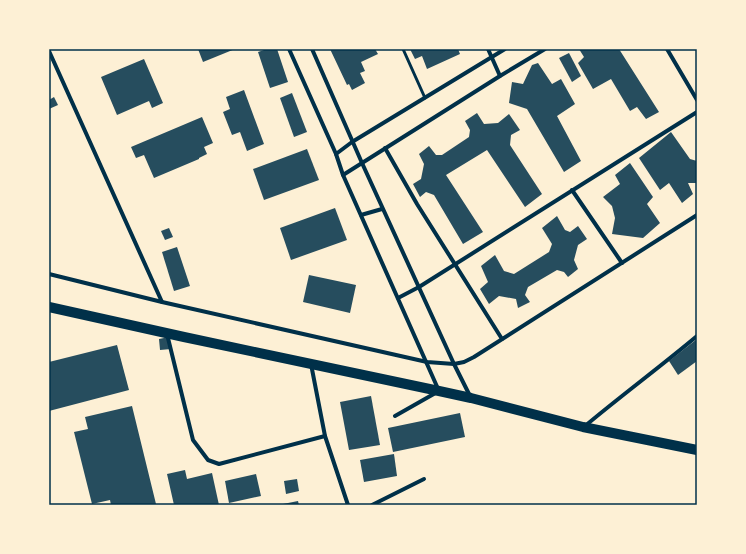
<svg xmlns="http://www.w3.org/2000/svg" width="746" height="554" viewBox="0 0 746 554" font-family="'Open Sans',sans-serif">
  <rect width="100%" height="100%" fill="#fdf0d5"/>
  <g fill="#264d5e">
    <polygon points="198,49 235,49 203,62"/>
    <polygon points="267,49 277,49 288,82 270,88 258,52"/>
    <polygon points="330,49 375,49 378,54 361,62 365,71 360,73 365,83 352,90 349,84 347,85"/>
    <polygon points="410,49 458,49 460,54 427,69 422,56 415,59"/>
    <polygon points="579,49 619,49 659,112 646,119 637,107 630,111 611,79 593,89 578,63 584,57"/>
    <polygon points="569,53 581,76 572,82 559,58"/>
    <polygon points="144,59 163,103 152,108 149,101 117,115 101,77"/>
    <polygon points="538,63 552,84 561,79 575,104 557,116 581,161 564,172 527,109 509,103 512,82 523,84 532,65"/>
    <polygon points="244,90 264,144 247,151 240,132 232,135 223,112 230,109 226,97"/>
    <polygon points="292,93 307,132 294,137 280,98"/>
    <polygon points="54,97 58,105 49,109 49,100"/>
    <polygon points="477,113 484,124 498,123 509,114 520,130 511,135 510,145 542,194 525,207 487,150 446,175 483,232 463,244 434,195 426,192 420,197 413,184 421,179 424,164 419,154 429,146 436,155 442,155 469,137 470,130 465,121"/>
    <polygon points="202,117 213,143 204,147 207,154 199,158 199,159 154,178 144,155 136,158 131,147"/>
    <polygon points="671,132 690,159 697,161 697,183 688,183 693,194 682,203 669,183 660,190 639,158"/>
    <polygon points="307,149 319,180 264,200 253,169"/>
    <polygon points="630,163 653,197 647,204 660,223 643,238 612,234 615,218 612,206 603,197 620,184 615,175"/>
    <polygon points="335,208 347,240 291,260 280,228"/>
    <polygon points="557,216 565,230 570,232 578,226 587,239 578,245 574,260 578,269 568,277 564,272 557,270 528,287 525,295 530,302 518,308 516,299 499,296 489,304 480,289 488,282 481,266 495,255 504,271 514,274 549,252 552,244 542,228"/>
    <polygon points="169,228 173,237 165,240 161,231"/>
    <polygon points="177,247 190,286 174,291 162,252"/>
    <polygon points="309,275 356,285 350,313 303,302"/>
    <polygon points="169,337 171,349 160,350 159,339"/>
    <polygon points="697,339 697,361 678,375 669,361"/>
    <polygon points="117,345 129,390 49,411 49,362"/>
    <polygon points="371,396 380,445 349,450 340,402"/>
    <polygon points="132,406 156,504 152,505 111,505 110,500 92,504 74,432 88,429 85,417"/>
    <polygon points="460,413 465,437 393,452 388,428"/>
    <polygon points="394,454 397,476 364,482 360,460"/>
    <polygon points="185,470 187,479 212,473 219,505 174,505 167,474"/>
    <polygon points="256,474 261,496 229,503 225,481"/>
    <polygon points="297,479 299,491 286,494 284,481"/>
    <polygon points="298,501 299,505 283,505 283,504"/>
  </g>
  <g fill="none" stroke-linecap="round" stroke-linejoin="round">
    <polyline stroke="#003049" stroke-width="3" points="403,49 425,98"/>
    <g stroke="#003049" stroke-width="4">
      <polyline points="289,49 336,154 343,175 439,391 395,416"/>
      <polyline points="312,49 362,163 454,364 470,396"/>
      <polyline points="488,49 500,76"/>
      <polyline points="667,49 697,100"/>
      <polyline points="49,51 162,302"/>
      <polyline points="385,148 417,204 502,339"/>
      <polyline points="336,154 352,142 505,49"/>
      <polyline points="343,175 500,76 545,49"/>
      <polyline points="572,190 622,263"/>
      <polyline points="361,215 382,209"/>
      <polyline points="49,274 162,302 427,362 454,364 464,362 474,357 697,215"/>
      <polyline points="398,298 419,287 697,112"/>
      <polyline points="167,334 193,440 208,460 219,464 325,436"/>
      <polyline points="311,364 325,436 348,505"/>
      <path d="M585,426c37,-31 75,-59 112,-90"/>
      <polyline points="372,505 424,479"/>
    </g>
    <polyline stroke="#003049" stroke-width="10" points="49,307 184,337 439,391 471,398 583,427 697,450"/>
  </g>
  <rect width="746" height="554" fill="none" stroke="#fdf0d5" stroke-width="100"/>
  <rect x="50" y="50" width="646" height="454" fill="none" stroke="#003049" stroke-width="1.5"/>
</svg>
